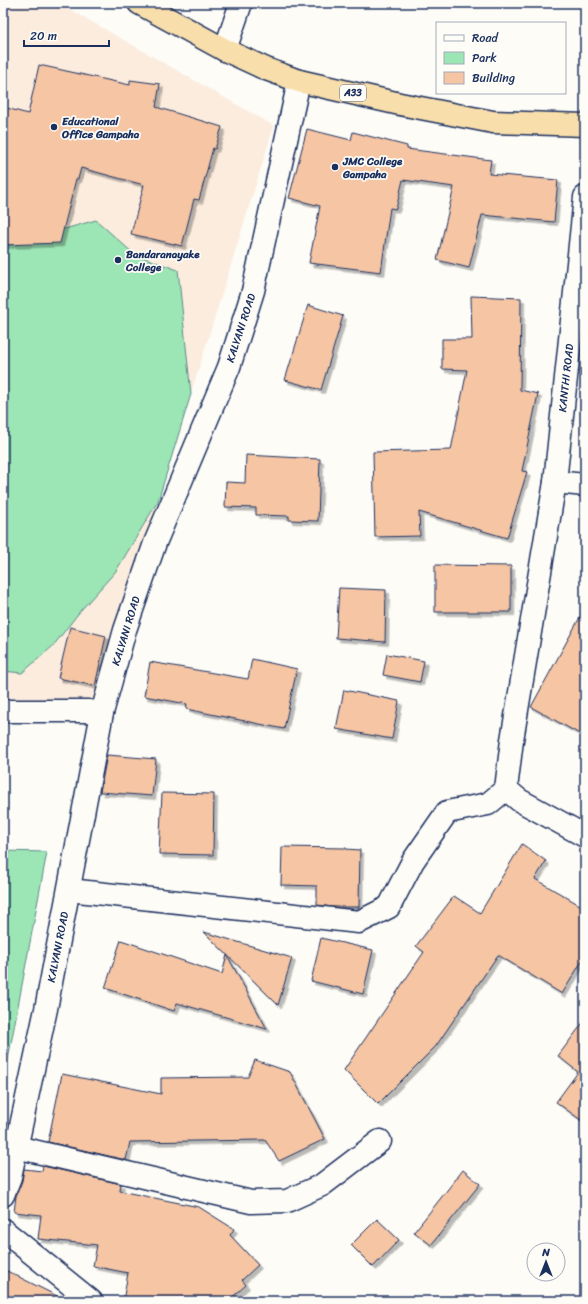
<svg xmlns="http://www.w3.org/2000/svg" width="588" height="1304" viewBox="0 0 588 1304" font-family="Sriracha,sans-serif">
  <defs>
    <filter id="shadow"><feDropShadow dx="3.5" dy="3.5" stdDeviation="0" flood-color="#0004"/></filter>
  </defs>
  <rect width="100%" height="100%" fill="#fdfcf7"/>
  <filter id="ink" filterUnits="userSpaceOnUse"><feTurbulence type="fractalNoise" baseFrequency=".025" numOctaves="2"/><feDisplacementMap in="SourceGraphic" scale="8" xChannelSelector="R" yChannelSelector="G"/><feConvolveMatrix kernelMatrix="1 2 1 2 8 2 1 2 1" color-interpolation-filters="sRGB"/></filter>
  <g filter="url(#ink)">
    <polygon fill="#fbecde" points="3,3 59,3 274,126 95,703 3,703"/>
    <g fill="#9ce5b4" stroke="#5c8a89">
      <polygon points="96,220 134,254 178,270 191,394 158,501 116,571 81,610 53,646 22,673 3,671 3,243 9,245"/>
      <polygon points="3,851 47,852 3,1086"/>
    </g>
    <g fill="#f5c5a4" stroke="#1b2f5e" filter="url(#shadow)">
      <polygon points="39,65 130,85 130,80 160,84 156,107 222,127 215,149 213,148 199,200 194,199 182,246 131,234 144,185 81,168 78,179 76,179 60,243 3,245 3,107 28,114"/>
      <polygon points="307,129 351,140 353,132 407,146 407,149 491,160 489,174 558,180 554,222 482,215 469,268 437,260 454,187 403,180 396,209 390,208 381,272 309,263 320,206 289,198"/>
      <polygon points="471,296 521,298 520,390 538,394 522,471 527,472 507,538 419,512 420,536 375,537 373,452 451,450 467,370 442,369 442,339 472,339"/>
      <polygon points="308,305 343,316 321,390 285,380"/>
      <polygon points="246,455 320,459 318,521 289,520 289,516 256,515 256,508 225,507 226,482 245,483"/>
      <polygon points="435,565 511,566 511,612 435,612"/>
      <polygon points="339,588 386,590 385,642 336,638"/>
      <polygon points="585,608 585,737 531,707"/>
      <polygon points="70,627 106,636 95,686 58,678"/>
      <polygon points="387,654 424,661 420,682 383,675"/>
      <polygon points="252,659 297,669 284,729 186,709 187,704 144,696 150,662 248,679"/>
      <polygon points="344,690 399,701 392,739 336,729"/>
      <polygon points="107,755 156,759 152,796 100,792"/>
      <polygon points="162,793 214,794 213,855 159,854"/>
      <polygon points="522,844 546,861 535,879 585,908 585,956 562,994 498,955 436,1046 378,1104 344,1070 424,952 416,946 454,896 480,913"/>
      <polygon points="282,847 346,848 346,849 360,850 359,907 333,907 317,905 317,886 281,885"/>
      <polygon points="204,932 292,958 278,1005"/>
      <polygon points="321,938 373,950 363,994 311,981"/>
      <polygon points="121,940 222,974 227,955 267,1029 177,1003 174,1011 105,988"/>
      <polygon points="585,1020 585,1123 556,1102 578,1072 558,1056"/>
      <polygon points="255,1060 290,1072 325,1139 279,1161 265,1140 130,1142 126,1160 48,1142 62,1074 161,1094 161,1078 248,1077"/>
      <polygon points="43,1166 121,1184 120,1191 199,1207 234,1229 230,1235 258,1265 242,1280 246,1285 228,1301 123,1301 128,1273 93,1266 97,1245 38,1239 41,1215 14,1212 16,1196 22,1181 24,1169 42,1171"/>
      <polygon points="463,1170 480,1184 431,1245 414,1232"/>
      <polygon points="377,1219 399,1240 373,1267 351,1245"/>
      <polygon points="3,1269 67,1301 3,1301"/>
    </g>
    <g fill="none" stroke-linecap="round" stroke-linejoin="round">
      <g stroke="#1b2f5e" stroke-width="25">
        <g id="minor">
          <polyline points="225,50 241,3"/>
          <polyline points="585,197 555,482 585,485"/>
          <polyline points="555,482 512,740 506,789 519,800 585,836"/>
          <polyline points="3,711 88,711 102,713"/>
          <polyline points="69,890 359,922 389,907 413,861 447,812 488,804 506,789"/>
          <polyline points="16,1147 251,1202 287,1201 322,1185 380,1141"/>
          <polyline points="3,1195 10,1177 46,1009 102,713 125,630 155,543 229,367 253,291 299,81"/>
          <polyline points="3,1230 91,1301"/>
        </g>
      </g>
      <g stroke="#1b2f5e" stroke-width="25">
        <polyline id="highway" points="139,3 225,50 266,69 299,81 400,104 493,122 585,125"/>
      </g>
      <use href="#minor" stroke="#fdfcf7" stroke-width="22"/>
      <use href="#highway" stroke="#f8deab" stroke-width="22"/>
    </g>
  </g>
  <g fill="#1b2f5e" stroke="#fdfcf7" stroke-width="1.5">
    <circle cx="54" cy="127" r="4"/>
    <circle cx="335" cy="167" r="4"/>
    <circle cx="118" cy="260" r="4"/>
  </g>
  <g text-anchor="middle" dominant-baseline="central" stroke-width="3.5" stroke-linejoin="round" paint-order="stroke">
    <rect fill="#fdfcf7" stroke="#5f6c8c" stroke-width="1" x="340" y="85" width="26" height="16" rx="3"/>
    <g font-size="10" font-weight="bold" fill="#1b2f5e">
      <text x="353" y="93">A33</text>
    </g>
    <g font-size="11" font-weight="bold" fill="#1b2f5e" stroke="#fdfcf7" text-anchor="start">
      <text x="62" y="121">Educational<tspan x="62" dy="13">Office Gampaha</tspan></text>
      <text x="343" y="161">JMC College<tspan x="343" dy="13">Gampaha</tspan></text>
      <text x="126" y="254">Bandaranayake<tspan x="126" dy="13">College</tspan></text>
    </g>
    <g font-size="11" fill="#1b2f5e" stroke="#fdfcf7">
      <text transform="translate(241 328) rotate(-72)">KALYANI ROAD</text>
      <text transform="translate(566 378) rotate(-84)">KANTHI ROAD</text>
      <text transform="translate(126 631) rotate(-73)">KALYANI ROAD</text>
      <text transform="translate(58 947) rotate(-79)">KALYANI ROAD</text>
    </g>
  </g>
  <rect width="588" height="1304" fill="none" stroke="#fdfcf7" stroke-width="16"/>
  <rect x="8" y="8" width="572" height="1288" fill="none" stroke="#1b2f5e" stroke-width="1.5" filter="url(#ink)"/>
  <rect x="436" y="22" width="130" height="72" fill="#fdfcf7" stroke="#a3aaba"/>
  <rect x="444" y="35" width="20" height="6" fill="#fdfcf7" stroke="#a3aaba"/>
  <text x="472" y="42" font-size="12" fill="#1b2f5e">Road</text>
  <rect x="444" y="52" width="20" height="12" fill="#9ce5b4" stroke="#a3aaba"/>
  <text x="472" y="62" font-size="12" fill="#1b2f5e">Park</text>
  <rect x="444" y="72" width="20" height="12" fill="#f5c5a4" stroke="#a3aaba"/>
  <text x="472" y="82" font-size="12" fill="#1b2f5e">Building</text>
  <g transform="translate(546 1262)"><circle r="19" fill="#fdfcf7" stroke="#a3aaba"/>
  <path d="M0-3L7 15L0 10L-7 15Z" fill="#1b2f5e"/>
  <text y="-6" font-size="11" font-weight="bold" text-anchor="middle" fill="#1b2f5e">N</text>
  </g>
  <path d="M24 40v6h85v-6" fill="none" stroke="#1b2f5e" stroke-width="2"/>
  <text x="30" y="40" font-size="12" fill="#1b2f5e" stroke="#fdfcf7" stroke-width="3" paint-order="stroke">20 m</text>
</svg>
